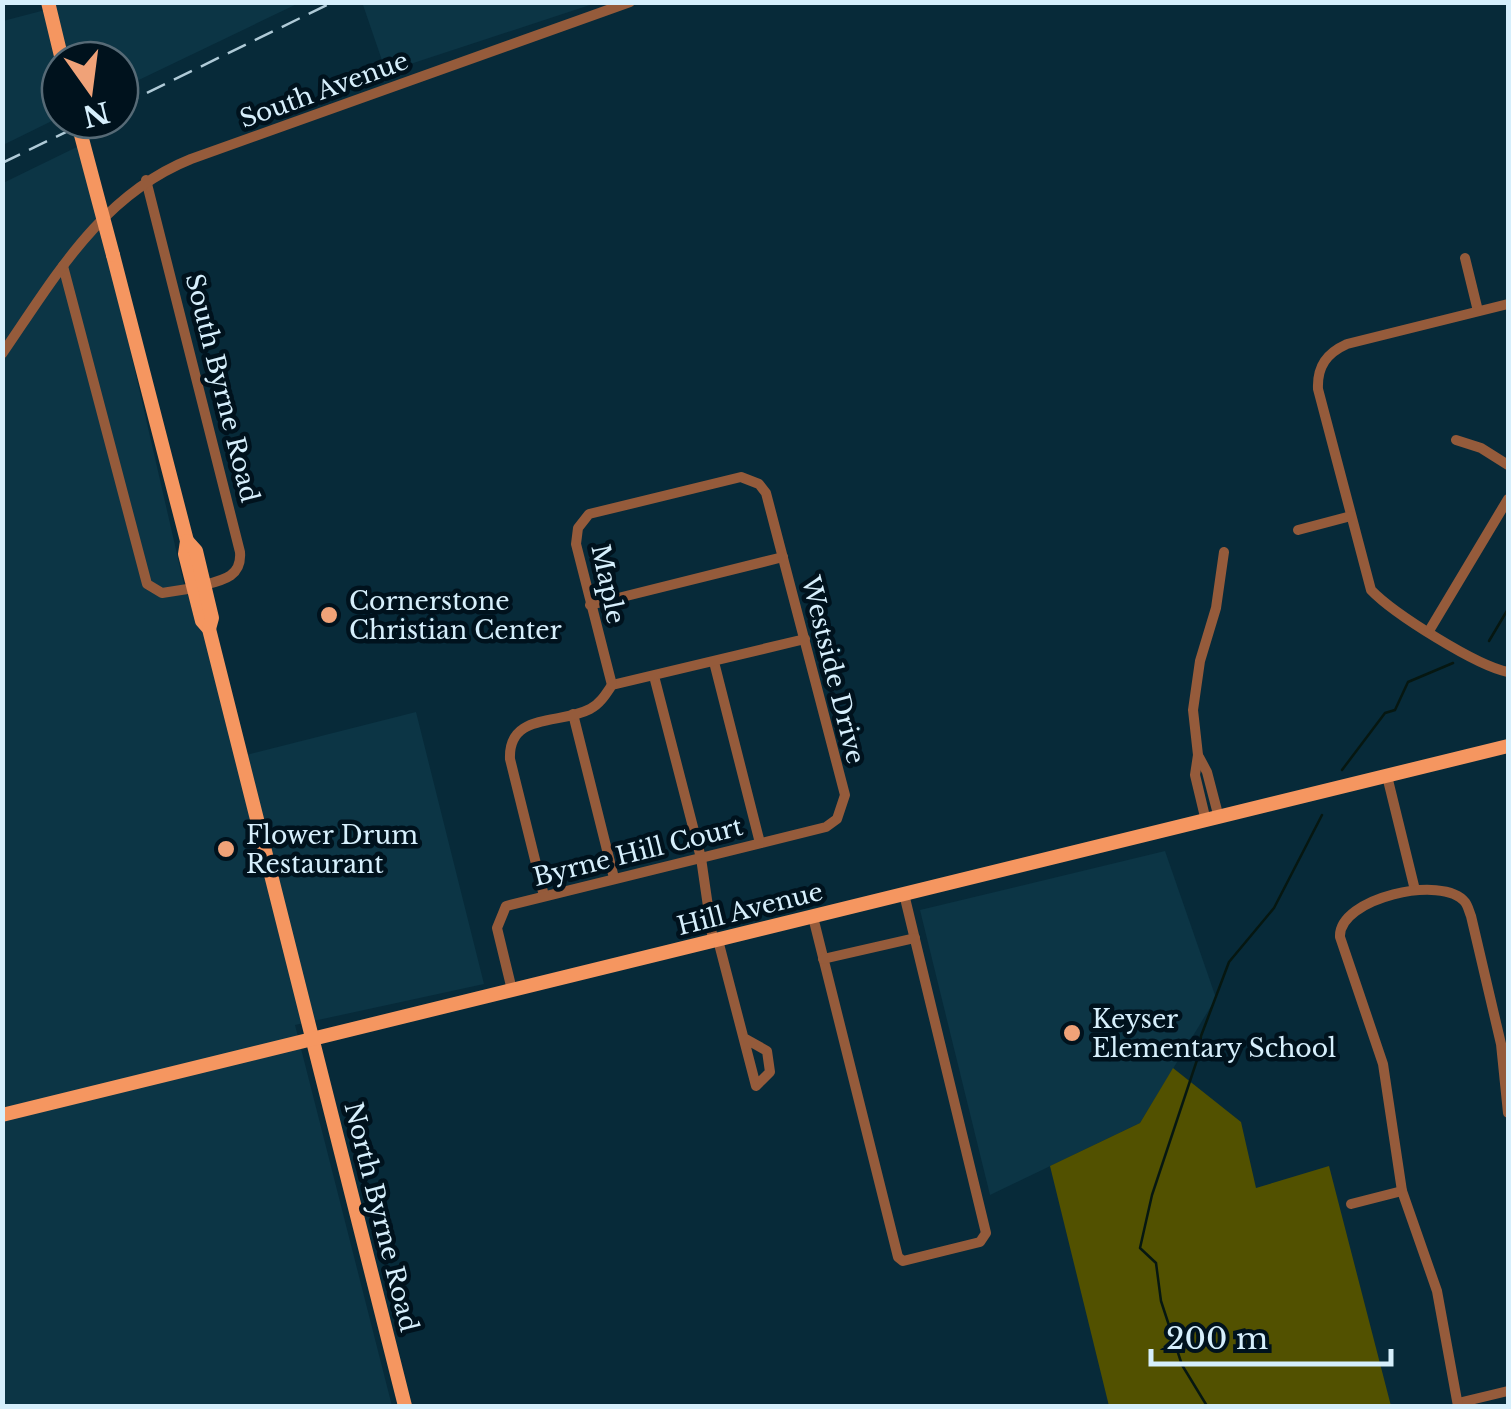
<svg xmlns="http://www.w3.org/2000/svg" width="1511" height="1409" viewBox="0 0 1511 1409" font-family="'Libre Baskerville',serif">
  <rect width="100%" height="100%" fill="#072a39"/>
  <g fill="#0c3545">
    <polygon points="362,2 596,2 596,3 386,72"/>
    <polygon points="48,3 299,3 120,89 120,60 60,60 60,117 3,145 3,21 49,9"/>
    <polygon points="83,144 185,589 219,667 242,756 416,712 484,984 295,1025 392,1406 3,1406 3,183"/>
    <polygon points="1165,851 1216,998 1140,1123 990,1195 920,910"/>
  </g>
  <polygon fill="#525100" points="1173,1068 1241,1122 1256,1188 1329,1166 1391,1406 1109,1406 1050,1166 1140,1123"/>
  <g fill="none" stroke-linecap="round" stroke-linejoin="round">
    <g stroke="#061711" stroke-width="2.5">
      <polyline points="1489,641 1508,609"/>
      <polyline points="1342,770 1385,713 1395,710 1408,682 1453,663"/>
      <polyline points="1207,1406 1182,1365 1161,1301 1156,1263 1140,1248 1152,1195 1199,1054 1201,1036 1229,962 1274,908 1322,815"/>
    </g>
    <g stroke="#955b3b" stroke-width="10">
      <path d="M146,180l94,372c2,24 -16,28 -36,33"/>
      <polyline points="1465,258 1478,311"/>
      <polyline points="63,266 147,584 162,593 194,588"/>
      <path d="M1508,304l-161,40c-20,9 -30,22 -29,45l53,201c23,24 106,76 137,82"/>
      <path d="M2,354c53,-77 99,-159 189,-195l439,-157"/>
      <polyline points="1456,440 1481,448 1508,465"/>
      <polyline points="1298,530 1351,516"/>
      <polyline points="590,605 783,557"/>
      <polyline points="1429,631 1508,499"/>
      <polyline points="714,662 760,843"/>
      <polyline points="654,676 701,858 713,941"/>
      <polyline points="573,714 614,878"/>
      <polyline points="1199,757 1207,772 1219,818"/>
      <polyline points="1387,776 1415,890"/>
      <polyline points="1206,821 1195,775 1198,755 1193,710 1200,661 1216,608 1224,552"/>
      <path d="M544,896l-34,-137c-2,-47 50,-34 80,-50 10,-5 16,-15 22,-24l193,-46"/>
      <polyline points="813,917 898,1257 903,1261 980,1242 986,1233 904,894"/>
      <polyline points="718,940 756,1086 770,1072 767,1051 744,1038"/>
      <polyline points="823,959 915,938"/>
      <polyline points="512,990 497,928 506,906 826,827 837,819 845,795 766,493 759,484 741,477 589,514 578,528 576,544 612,685"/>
      <polyline points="1351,1204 1402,1191"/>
      <polyline points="1458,1403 1508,1391"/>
      <path d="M1458,1406l-21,-115 -35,-100 -19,-127 -43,-127c-2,-39 103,-63 125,-35 3,4 4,9 6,14l30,128 7,69"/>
    </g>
    <g stroke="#f59660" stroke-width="14">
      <polyline points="48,2 62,60"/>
      <polyline points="113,255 187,541 185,554 202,621 209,629 405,1406"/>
      <polyline points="187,541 196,551 212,618 209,629"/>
      <polyline points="2,1115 1508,746"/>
    </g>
    <g stroke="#afcad7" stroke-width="2.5" stroke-dasharray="20 10" stroke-linecap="butt">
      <polyline points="120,106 333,2"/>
      <polyline points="2,163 91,120"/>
    </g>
    <polyline stroke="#f59660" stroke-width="14" points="77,120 113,255"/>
  </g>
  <g fill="#f0a278" stroke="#00121d" stroke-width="4">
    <circle cx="329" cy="615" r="10"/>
    <circle cx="226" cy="849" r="10"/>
    <circle cx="1072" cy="1033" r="10"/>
  </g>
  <g text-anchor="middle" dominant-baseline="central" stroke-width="9" stroke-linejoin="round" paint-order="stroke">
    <g font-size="25" fill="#d6effc" stroke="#00121d">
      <text transform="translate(324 90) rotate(-20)">South Avenue</text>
      <text transform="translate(222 388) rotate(76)">South Byrne Road</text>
      <text transform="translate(608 584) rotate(78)">Maple</text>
      <text transform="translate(833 670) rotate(76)">Westside Drive</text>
      <text transform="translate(638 852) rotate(-14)">Byrne Hill Court</text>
      <text transform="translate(750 909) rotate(-14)">Hill Avenue</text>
      <text transform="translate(381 1217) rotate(76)">North Byrne Road</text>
    </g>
    <g font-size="25" fill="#d6effc" stroke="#00121d" text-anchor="start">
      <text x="349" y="601">Cornerstone<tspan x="349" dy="29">Christian Center</tspan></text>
      <text x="246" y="835">Flower Drum<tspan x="246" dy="29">Restaurant</tspan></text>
      <text x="1092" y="1019">Keyser<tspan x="1092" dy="29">Elementary School</tspan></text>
    </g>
  </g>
  <rect width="1511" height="1409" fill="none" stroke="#d6effc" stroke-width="10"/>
  <g transform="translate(90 90) rotate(166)"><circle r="48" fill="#00121d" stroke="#566a76" stroke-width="2.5"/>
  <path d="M0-8L18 38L0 25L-18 38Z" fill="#f0a278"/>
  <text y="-15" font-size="28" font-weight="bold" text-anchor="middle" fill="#d6effc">N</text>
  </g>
  <path d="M1151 1349v15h240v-15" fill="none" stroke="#d6effc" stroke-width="5"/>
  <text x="1166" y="1349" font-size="30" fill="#d6effc" stroke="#00121d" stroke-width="8" paint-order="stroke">200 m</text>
</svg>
